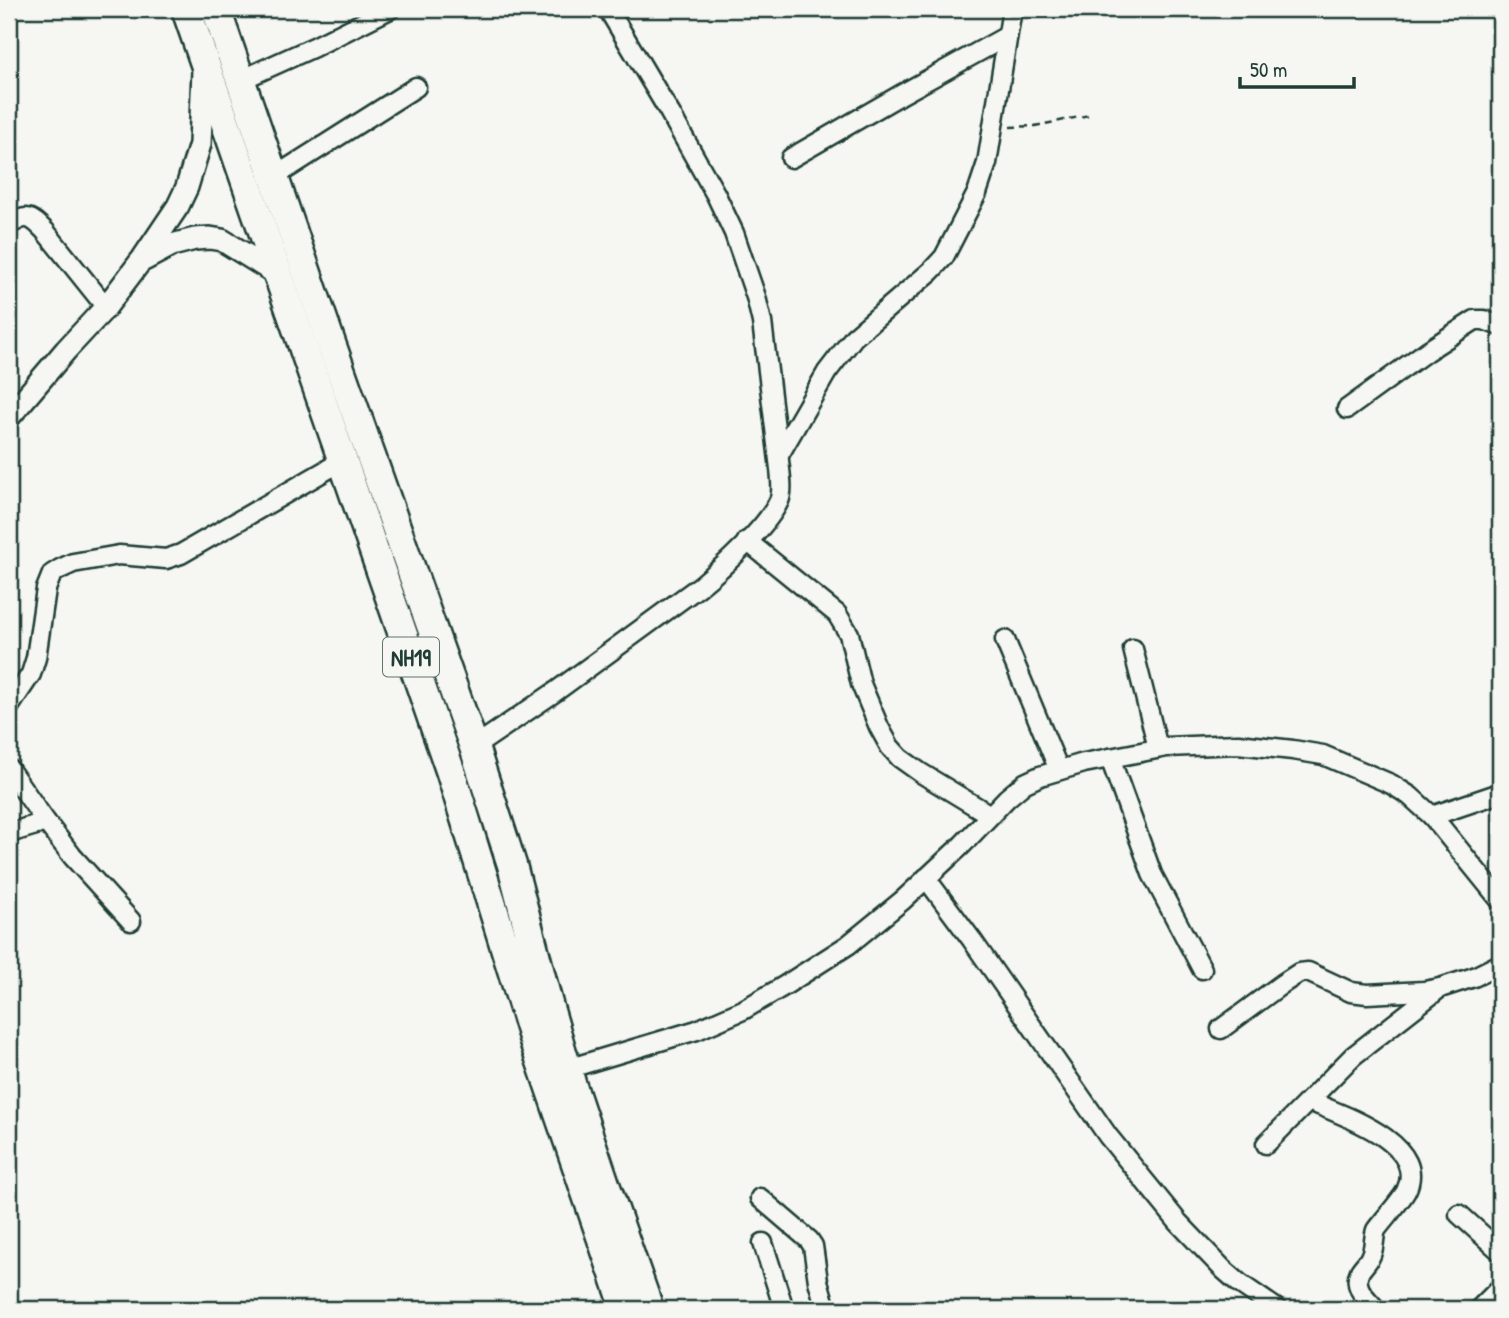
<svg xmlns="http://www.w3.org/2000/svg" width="1509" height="1318" viewBox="0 0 1509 1318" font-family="'Patrick Hand',sans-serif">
  <rect width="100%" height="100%" fill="#f6f6f2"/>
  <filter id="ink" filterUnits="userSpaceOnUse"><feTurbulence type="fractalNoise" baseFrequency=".0143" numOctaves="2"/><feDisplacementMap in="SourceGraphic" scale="14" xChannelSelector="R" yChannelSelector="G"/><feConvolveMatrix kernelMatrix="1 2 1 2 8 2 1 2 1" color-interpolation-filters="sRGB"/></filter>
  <g filter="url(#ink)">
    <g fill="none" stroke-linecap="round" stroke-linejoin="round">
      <g stroke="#1f3d34" stroke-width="23">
        <g id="minor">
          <polyline points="241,80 314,47 390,9"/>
          <polyline points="791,158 902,94 1007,36"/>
          <polyline points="274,177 416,87"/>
          <path d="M9,225c18,-11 21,-9 36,6l61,76"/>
          <polyline points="1347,409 1427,351 1475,320 1484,320 1500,326"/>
          <polyline points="779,455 827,372 854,337 931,271 944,257 977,193 987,163 1012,9"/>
          <polyline points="747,541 837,614 849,634 861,684 879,727 890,747 900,758 921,773 990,815"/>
          <polyline points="1005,640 1059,770"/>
          <polyline points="1133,649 1158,748"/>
          <polyline points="9,707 31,674 36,658 46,589 52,574 60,569 73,563 119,555 166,559 181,554 342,461"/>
          <path d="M474,747l81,-55 145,-106c23,-19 67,-59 79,-85 4,-9 2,-22 1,-32l-18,-147 -6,-25 -22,-64 -18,-38 -46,-82 -62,-104"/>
          <polyline points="1110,758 1152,874 1202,969"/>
          <polyline points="9,769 46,822 73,857 131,921"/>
          <polyline points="1432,816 1500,793"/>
          <polyline points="9,833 46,822"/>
          <polyline points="926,878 972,940 1108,1136 1178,1222 1223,1269 1239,1283 1277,1309"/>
          <polyline points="1221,1029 1282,984 1299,973 1308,972 1351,992 1367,994 1424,991 1440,988 1474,977 1500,964"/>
          <polyline points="567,1069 697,1030 743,1010 784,986 848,945 903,900 962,845 1007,798 1025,783 1040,776 1084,763 1167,747 1238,744 1293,750 1323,755 1391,784 1410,796 1432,816 1500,900"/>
          <path d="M1309,1101c30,13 121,42 97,90 -6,11 -22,28 -30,39 -3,9 -1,18 -6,27 -2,5 -7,9 -10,14 -8,16 6,27 16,38"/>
          <polyline points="1266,1144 1353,1056 1440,988"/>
          <polyline points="760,1198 809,1240 813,1246 818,1281 826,1309"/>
          <polyline points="1459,1214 1500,1251"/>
          <polyline points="763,1243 784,1309"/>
          <polyline points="1479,1309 1500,1288"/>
        </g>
      </g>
      <g stroke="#1f3d34" stroke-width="26">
        <g id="tertiary">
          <polyline points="143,258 178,206 187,187 200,144 203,70"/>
          <polyline points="9,417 66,350 106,307 140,262 172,245 195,239 210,238 222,240 277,274"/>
        </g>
      </g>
      <g stroke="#1f3d34" stroke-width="33">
        <g id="trunk">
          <polyline points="186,9 451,773 536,1047 626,1309"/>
          <polyline points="216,9 332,346 474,747 512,865 548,1004 571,1083 606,1187 649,1309"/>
        </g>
      </g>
      <polyline stroke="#1f3d34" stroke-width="2.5" stroke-dasharray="7 5" stroke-linecap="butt" points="1010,127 1035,126 1089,115"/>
      <use href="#minor" stroke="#f6f6f2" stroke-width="18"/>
      <use href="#tertiary" stroke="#f6f6f2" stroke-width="21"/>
      <use href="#trunk" stroke="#f6f6f2" stroke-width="28"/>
    </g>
  </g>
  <g text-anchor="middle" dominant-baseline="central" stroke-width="7" stroke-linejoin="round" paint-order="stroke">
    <rect fill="#f6f6f2" stroke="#60746d" stroke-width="2" x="383" y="637.5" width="56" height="39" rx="5"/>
    <g font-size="23" font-weight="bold" fill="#1f3d34">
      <text x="411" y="657">NH19</text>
    </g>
  </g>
  <rect width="1509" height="1318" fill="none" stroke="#f6f6f2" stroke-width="35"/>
  <rect x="18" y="18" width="1474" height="1283" fill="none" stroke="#1f3d34" stroke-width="2.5" filter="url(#ink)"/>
  <path d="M1240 77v10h114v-10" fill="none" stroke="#1f3d34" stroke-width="3.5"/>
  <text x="1250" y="77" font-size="21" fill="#1f3d34" stroke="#f6f6f2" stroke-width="5" paint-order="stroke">50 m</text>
</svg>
